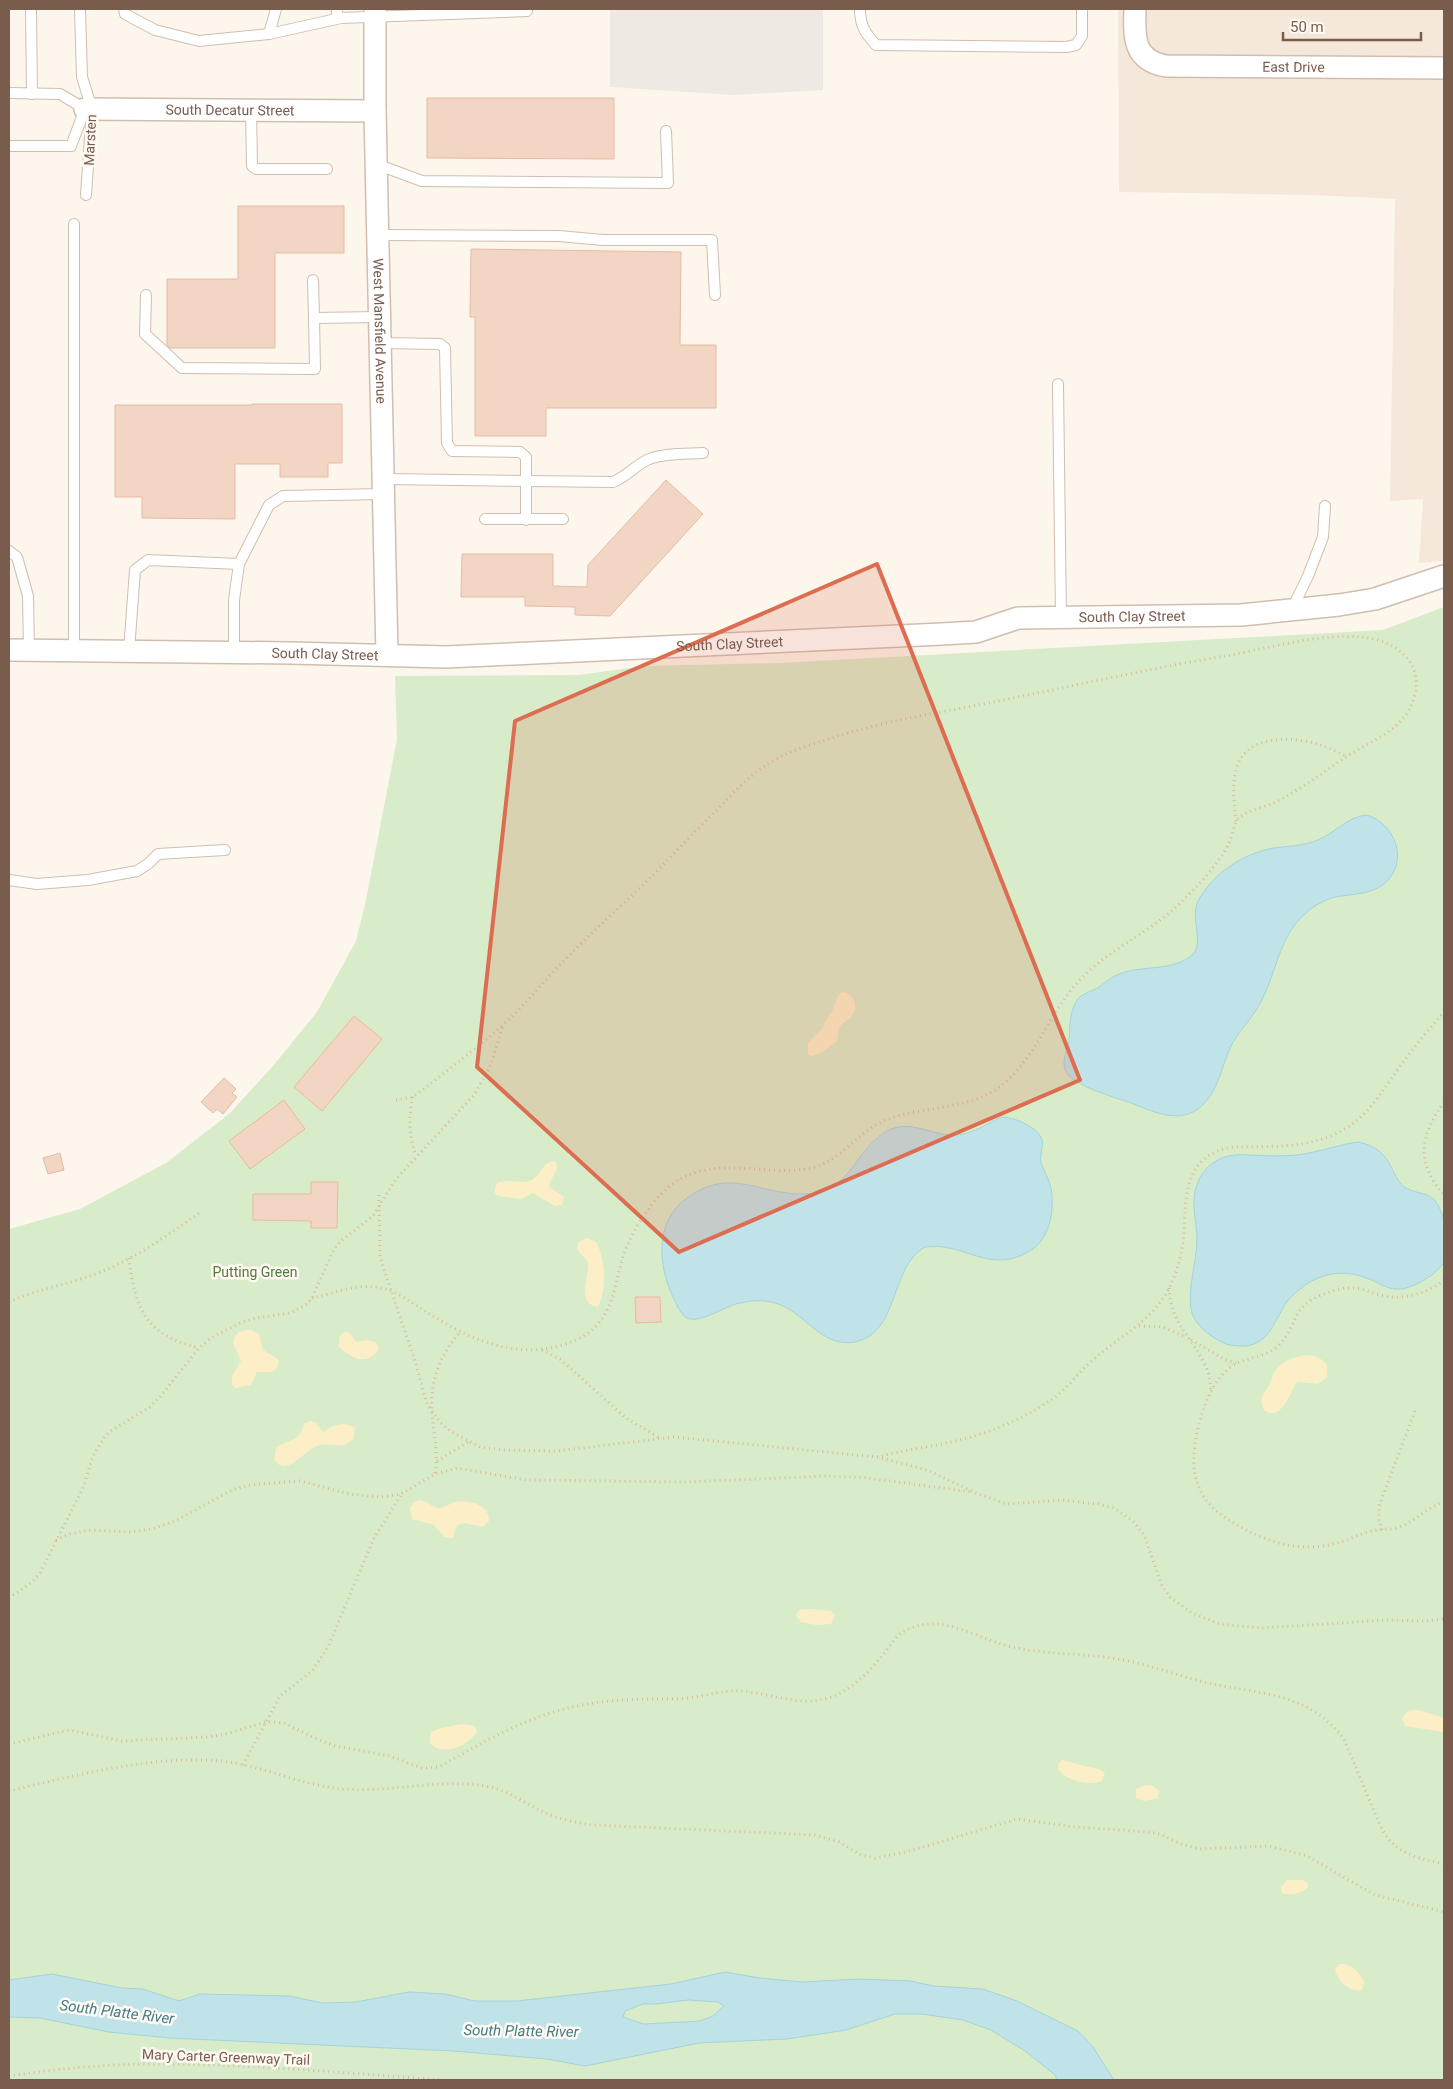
<svg xmlns="http://www.w3.org/2000/svg" width="1453" height="2089" viewBox="0 0 1453 2089" font-family="Roboto,sans-serif">
  <rect width="100%" height="100%" fill="#fdf6ec"/>
  <polygon fill="#f5e8da" points="1118,9 1444,9 1444,561 1419,563 1423,499 1390,501 1395,199 1313,195 1119,192"/>
  <polygon fill="#efe9e4" points="610,9 823,9 823,90 733,95 610,87"/>
  <polygon fill="#d8ecc9" points="1444,607 1444,2080 9,2080 9,1229 80,1209 166,1163 229,1114 273,1066 317,1012 356,941 365,905 397,739 395,676 579,675 644,666 780,663 1383,630"/>
  <g fill="#fcefc7">
    <path d="M842,992c13,1 17,16 9,25 -3,3 -7,5 -10,8 -3,3 -3,11 -4,16l-15,11 -11,4 -3,-2v-11l15,-15 1,-5 8,-11 7,-18z"/>
    <path d="M553,1161l3,1 1,6 -8,17 2,3 13,9 -2,8 -7,1 -22,-13 -12,6 -22,-3 -4,-2v-6l2,-5c12,-5 21,1 32,-2 11,-3 12,-17 24,-20z"/>
    <path d="M587,1238l9,4c10,18 11,46 2,65 -22,-3 -9,-30 -10,-43 -1,-7 -9,-9 -11,-16l2,-6z"/>
    <path d="M245,1330h6l8,4 4,16 15,9c2,15 -11,13 -21,13l-6,13 -16,3 -3,-3v-9l9,-15c-3,-12 -14,-18 -2,-29z"/>
    <path d="M345,1332l5,1 6,9 10,-2 10,2 3,7c-14,18 -26,9 -40,-2v-10z"/>
    <path d="M1307,1355c10,1 14,3 20,10v12l-9,7 -18,-2 -4,1c-6,11 -14,37 -31,28 -7,-10 -3,-16 4,-25 2,-4 2,-7 4,-11 6,-14 21,-18 34,-20z"/>
    <path d="M311,1421l5,2 7,9c10,-7 21,-12 32,-4l-1,11 -10,6c-9,2 -17,-3 -27,1 -13,4 -30,32 -43,14l2,-12c6,-6 17,-6 23,-13 3,-3 4,-8 6,-12z"/>
    <path d="M419,1500c9,1 11,6 18,8 6,2 12,-5 19,-6 13,-2 33,2 33,19l-6,6 -18,-4 -8,2 -4,13 -9,-1 -10,-12 -22,-6 -2,-11 3,-5z"/>
    <polygon points="811,1609 831,1611 835,1615 831,1624 816,1625 801,1622 796,1616 797,1613 799,1610"/>
    <polygon points="1413,1710 1419,1710 1444,1718 1444,1732 1405,1726 1402,1718 1408,1711"/>
    <path d="M461,1724l14,2 2,5c-7,14 -35,27 -47,12l1,-11 10,-4z"/>
    <path d="M1062,1760l39,10 4,3 -3,8c-13,5 -36,0 -44,-12v-5z"/>
    <polygon points="1146,1785 1153,1786 1159,1791 1158,1798 1144,1801 1136,1798 1136,1789"/>
    <path d="M1287,1880h16l5,3v4c-7,7 -18,9 -26,6l-1,-6z"/>
    <path d="M1339,1964c12,-1 20,7 25,18l-2,8c-12,3 -24,-9 -27,-20z"/>
  </g>
  <g fill="#bfe3e8" stroke="#a5d3da" fill-rule="evenodd">
    <path d="M1366,815c22,5 38,32 29,54 -11,26 -37,24 -60,28 -11,3 -22,9 -30,17 -27,23 -29,63 -47,93 -7,13 -19,23 -26,37 -11,22 -13,49 -34,65 -21,15 -46,2 -67,-6 -14,-5 -61,-18 -66,-33 -3,-10 2,-20 4,-29 1,-12 0,-23 5,-35 4,-11 12,-13 22,-17 7,-4 13,-11 21,-14 24,-11 55,-2 76,-21 11,-11 -3,-37 5,-53 15,-28 46,-48 76,-53 14,-2 29,-2 44,-8 17,-7 29,-23 48,-25z"/>
    <path d="M1001,1117c12,0 33,8 40,20 4,8 -2,17 0,26 3,8 8,16 10,25 4,23 -1,52 -23,64 -39,23 -65,-11 -103,-5 -36,20 -25,86 -70,95 -35,6 -50,-31 -80,-39 -12,-4 -27,-2 -39,1 -12,3 -37,20 -49,14 -7,-4 -11,-15 -15,-23 -14,-31 -17,-75 15,-97 44,-32 72,-3 118,-4 46,-1 49,-44 82,-63 24,-13 46,6 70,4 15,-1 30,-11 44,-18z"/>
    <path d="M1358,1142c40,8 30,40 52,48 18,6 24,3 32,24 3,7 5,39 2,47 -4,12 -32,28 -44,28 -10,1 -18,-4 -26,-8 -22,-10 -42,-11 -64,1 -8,5 -18,13 -24,21 -11,17 -17,41 -41,43 -6,0 -13,0 -19,-2 -12,-5 -30,-17 -34,-31 -6,-20 5,-51 5,-74 0,-17 -7,-37 0,-54 3,-10 10,-19 19,-24 10,-6 22,-7 34,-6 19,1 40,2 59,-2 17,-3 32,-9 49,-11z"/>
    <path d="M725,1972l35,6 42,4 57,-3 51,2 24,5 49,3 34,12 61,30 15,16 21,33h-57l-2,-5 -30,-24 -34,-21 -28,-10 -41,-6h-27l-49,16 -59,9 -88,4 -114,23 -38,-7 -94,-8 -284,-13 -60,-6 -69,-14 -31,-1v-37l43,-6 70,14 21,1 36,12 21,-7 89,2 34,7 33,-1 53,-10 36,2 30,7h42l154,-17zM688,2000l30,2 6,4 -11,10 -13,5 -56,3 -21,-7 2,-6 18,-7h14z"/>
  </g>
  <g fill="#f3d5c3" stroke="#e6bba3">
    <polygon points="427,98 614,98 614,159 427,158"/>
    <polygon points="238,206 344,206 344,253 275,253 275,348 170,348 167,345 167,279 238,279"/>
    <polygon points="471,249 681,252 680,345 716,345 716,408 546,408 546,436 475,436 475,317 470,317"/>
    <polygon points="252,404 342,404 342,463 328,463 328,477 280,477 280,464 235,464 235,519 142,518 142,497 115,497 115,405 252,405"/>
    <polygon points="666,480 703,514 610,616 575,615 575,607 525,606 525,597 461,597 462,554 553,554 553,586 587,587 588,565"/>
    <polygon points="354,1016 382,1039 322,1111 294,1087"/>
    <polygon points="224,1078 236,1089 232,1093 237,1097 223,1114 217,1109 213,1113 201,1102"/>
    <polygon points="284,1100 305,1129 250,1169 229,1141"/>
    <polygon points="60,1153 64,1170 48,1174 43,1158"/>
    <polygon points="311,1182 338,1182 337,1228 311,1228 311,1221 253,1220 253,1194 311,1194"/>
    <polygon points="635,1297 660,1297 661,1322 636,1323"/>
  </g>
  <g fill="none" stroke-linecap="round" stroke-linejoin="round">
    <g stroke="#d1beb0" stroke-width="12">
      <g id="lane">
        <polyline points="31,9 32,94"/>
        <polyline points="80,9 82,77 92,109 86,195"/>
        <polyline points="124,9 125,14 155,30 199,41 269,34"/>
        <polyline points="276,9 269,34 341,18"/>
        <polyline points="337,9 337,14 341,18 527,11"/>
        <path d="M860,9c0,16 5,24 16,36l190,2 10,-2 6,-9v-27"/>
        <polyline points="9,93 60,94 85,109 71,146 9,146"/>
        <polyline points="251,110 252,166 256,169 327,169"/>
        <polyline points="376,164 422,181 668,183 666,131"/>
        <polyline points="74,224 74,651"/>
        <polyline points="377,235 559,236 603,240 712,240 715,295"/>
        <polyline points="313,280 314,318"/>
        <polyline points="146,295 145,334 182,368 315,369 314,318 379,317"/>
        <polyline points="380,343 440,344 445,348 447,443 452,451 520,452 526,457 526,520"/>
        <polyline points="1058,384 1061,618"/>
        <path d="M383,479l230,3c13,-5 22,-16 34,-22 13,-7 40,-6 56,-7"/>
        <polyline points="485,519 563,519"/>
        <polyline points="9,551 17,557 28,596 29,650"/>
        <polyline points="1292,609 1308,576 1323,537 1325,506"/>
        <polyline points="129,651 135,570 148,560 239,564"/>
        <polyline points="234,652 234,600 239,564 269,505 283,496 383,494"/>
        <polyline points="9,880 37,884 88,880 137,871 148,864 158,854 225,850"/>
      </g>
    </g>
    <g stroke="#d1beb0" stroke-width="24">
      <g id="street">
        <path id="s1" d="M375,9v102l12,544"/>
        <path id="s2" d="M1135,9c-1,28 -2,51 31,57l278,2"/>
        <path id="s3" d="M85,109l290,2"/>
        <path id="s4" d="M9,650l282,3 155,4 496,-23 34,-2 42,-14 223,-3 98,-10 36,-6 69,-23"/>
      </g>
    </g>
    <g stroke="#d9b8a5" stroke-width="3" stroke-dasharray="1 4" stroke-linecap="butt">
      <path d="M1236,821c-2,-18 -5,-40 2,-57 12,-30 55,-27 80,-20 9,3 19,8 28,12"/>
      <path d="M413,1097c-5,21 -4,39 3,59"/>
      <path d="M1444,1102c-24,34 -29,60 0,93"/>
      <polyline points="379,1195 380,1255 383,1267 414,1358 427,1404 440,1422 450,1431 480,1447 504,1450 556,1451 674,1437 877,1457 927,1470 976,1493 1006,1504 1062,1500 1098,1504 1114,1508 1133,1521 1144,1535 1162,1586 1170,1597 1192,1613 1220,1624 1262,1628 1388,1620 1425,1621 1444,1619"/>
      <path d="M129,1258c6,52 17,77 70,90"/>
      <path d="M1444,1280c-17,14 -43,21 -64,15 -8,-2 -16,-6 -25,-7 -11,-1 -23,3 -33,7 -32,12 -23,30 -43,50 -15,15 -38,11 -53,26 -13,12 -20,30 -25,46 -12,42 -13,78 28,103 36,23 73,35 115,21 9,-3 18,-8 28,-10 10,-3 20,0 30,-5 16,-7 24,-18 42,-24"/>
      <path d="M1169,1288c2,37 22,47 36,77 4,8 5,17 6,26"/>
      <path d="M312,1298c20,-4 43,-14 64,-11 17,2 32,13 46,22 44,29 94,53 147,34 42,-16 43,-46 53,-83 8,-28 34,-69 60,-82 42,-21 86,-1 129,-10 27,-6 42,-30 65,-43 33,-19 77,-13 112,-31 42,-21 59,-78 89,-111 29,-33 72,-49 103,-80 16,-15 40,-40 49,-60 4,-8 4,-18 9,-24 8,-9 25,-11 36,-16 24,-12 44,-27 66,-42 27,-20 67,-29 75,-67 8,-35 -24,-55 -54,-57 -45,-4 -97,13 -142,20 -77,13 -154,31 -231,46 -56,11 -111,19 -165,38 -16,5 -33,10 -48,19 -23,12 -41,32 -59,51 -22,21 -43,44 -64,65 -31,31 -64,59 -94,91 -18,19 -34,39 -54,57 -29,26 -60,49 -91,73l-17,3"/>
      <path d="M9,1302c30,-14 64,-18 94,-31 35,-14 67,-38 98,-59"/>
      <polyline points="1139,1326 1163,1327 1186,1337"/>
      <polyline points="1191,1340 1226,1360 1236,1363"/>
      <polyline points="542,1350 560,1359 626,1418 660,1438"/>
      <path d="M877,1457c26,-7 53,-10 78,-16 36,-8 70,-23 100,-44 15,-11 24,-26 38,-37 24,-22 52,-35 71,-63 12,-19 18,-41 20,-64 2,-39 0,-77 48,-86 26,-1 53,1 79,-5 51,-12 62,-39 90,-77 13,-18 28,-36 43,-53"/>
      <polyline points="437,1461 468,1442"/>
      <path d="M435,1473c4,-23 -2,-40 -3,-62 -2,-31 8,-56 28,-79"/>
      <polyline points="1382,1530 1379,1521 1379,1506 1415,1411"/>
      <polyline points="56,1540 69,1534 91,1530 131,1532 152,1529 177,1520 232,1490 249,1485 300,1481 349,1494 382,1497 401,1494 435,1474 457,1468 527,1480 687,1482 828,1476 868,1478 971,1492"/>
      <polyline points="9,1598 32,1582 40,1573 83,1488 93,1456 105,1436 112,1430 150,1407 160,1397 199,1348 211,1338 240,1323 256,1318 291,1313 307,1304 312,1298 334,1249 341,1241 373,1216 396,1179 474,1095 490,1067 503,1025"/>
      <path d="M9,1744l60,-14 53,11 85,-4 19,-3 40,-12h10l8,1 35,17 16,6 55,10 32,12 17,-1c59,-33 103,-60 172,-66 26,-3 52,-1 78,-3 14,-2 28,-6 43,-7 32,-1 65,17 96,7 22,-7 39,-24 54,-42 6,-7 11,-16 18,-22 8,-6 18,-9 28,-10 26,-2 58,17 84,23 36,8 75,6 111,13 33,6 63,19 95,25 50,10 91,9 126,54l35,84c13,30 35,34 65,41"/>
      <polyline points="243,1765 280,1696 312,1671 328,1647 373,1540 401,1495"/>
      <path d="M9,1791c68,-16 150,-38 220,-29 39,6 75,24 114,27 49,4 99,-12 147,-2 22,5 39,19 58,27 14,6 30,9 45,11l222,10 24,7 22,13 14,3 31,-6 111,-33 58,8 74,5 11,2 21,10 18,5 70,-3 38,10 68,39 69,17"/>
      <path d="M9,2076c47,-7 96,-12 144,-12 96,0 193,9 289,16"/>
    </g>
    <use href="#lane" stroke="#fff" stroke-width="10"/>
    <use href="#street" stroke="#fff" stroke-width="21"/>
  </g>
  <path fill="#dc6d51" fill-opacity="0.2" stroke="#dc6d51" stroke-width="4" stroke-linejoin="round" d="M877,564l203,516 -401,172 -202,-185 38,-346z"/>
  <g text-anchor="middle" dominant-baseline="central" stroke-width="5" stroke-linejoin="round" paint-order="stroke">
    <g font-size="14" fill="#7a5c4d" stroke="#fffaf3">
      <text stroke="none"><textPath href="#s2" startOffset="201">East Drive</textPath></text>
      <text stroke="none"><textPath href="#s3" startOffset="145">South Decatur Street</textPath></text>
      <text transform="translate(90 140) rotate(-87)">Marsten</text>
      <text stroke="none"><textPath href="#s1" startOffset="322">West Mansfield Avenue</textPath></text>
      <text stroke="none"><textPath href="#s4" startOffset="1126">South Clay Street</textPath></text>
      <text stroke="none"><textPath href="#s4" startOffset="721">South Clay Street</textPath></text>
      <text stroke="none"><textPath href="#s4" startOffset="316">South Clay Street</textPath></text>
      <text transform="translate(226 2057) rotate(2)">Mary Carter Greenway Trail</text>
    </g>
    <g font-size="14" fill="#537a41" stroke="#fffaf3">
      <text x="255" y="1272">Putting Green</text>
    </g>
    <g font-size="15" font-style="italic" fill="#437c86" stroke="#fffaf3">
      <text transform="translate(117 2012) rotate(7)">South Platte River</text>
      <text transform="translate(521 2031) rotate(1)">South Platte River</text>
    </g>
  </g>
  <rect width="1453" height="2089" fill="none" stroke="#7a5c4d" stroke-width="20"/>
  <path d="M1283 32v8h138v-8" fill="none" stroke="#7a5c4d" stroke-width="2.5"/>
  <text x="1290" y="32" font-size="15" fill="#7a5c4d" stroke="#fffaf3" stroke-width="4" paint-order="stroke">50 m</text>
</svg>
